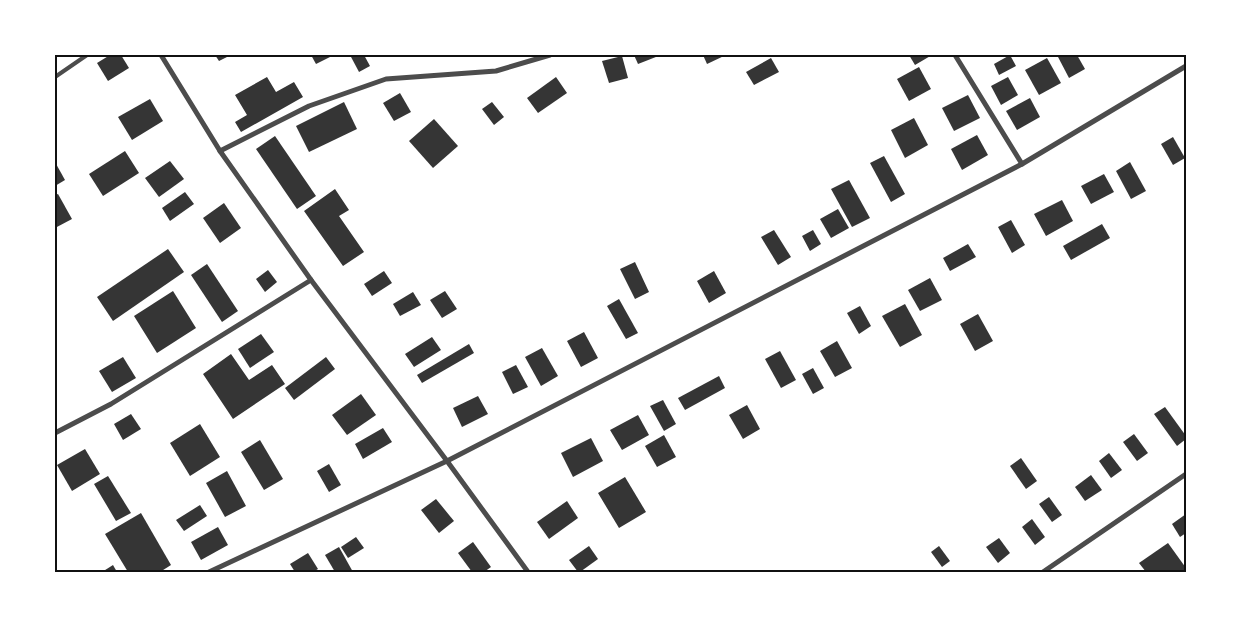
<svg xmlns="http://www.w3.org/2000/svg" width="1241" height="627" viewBox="0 0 1241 627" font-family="'Open Sans',sans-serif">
  <rect width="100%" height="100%" fill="#fff"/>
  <g fill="#353535">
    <polygon points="110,55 121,55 129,68 108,81 97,63"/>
    <polygon points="215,55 231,55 219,61"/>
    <polygon points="311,55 334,55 316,64"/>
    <polygon points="350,55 364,55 370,66 359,72"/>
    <polygon points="634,55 661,55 638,64"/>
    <polygon points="703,55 726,55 707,64"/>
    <polygon points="909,55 932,55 915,65"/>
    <polygon points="1010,55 1016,66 999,75 994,64"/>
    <polygon points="1057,55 1077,55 1085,69 1069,78"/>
    <polygon points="622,56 628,78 609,83 602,61"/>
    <polygon points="771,58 779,72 754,85 746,72"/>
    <polygon points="1047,58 1061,83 1039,95 1025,70"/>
    <polygon points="919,67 931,89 909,101 897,79"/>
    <polygon points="267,77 276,92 294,82 303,97 241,132 235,122 247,115 235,95"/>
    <polygon points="556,77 567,93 538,113 527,98"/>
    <polygon points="1008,77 1018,95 1001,105 991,86"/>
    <polygon points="400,93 411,112 394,121 383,103"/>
    <polygon points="968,95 980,118 954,131 942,108"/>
    <polygon points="1030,98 1040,117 1017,130 1006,111"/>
    <polygon points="150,99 163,121 132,140 118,117"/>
    <polygon points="344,102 357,129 309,152 296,126"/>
    <polygon points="492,102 504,117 494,125 482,109"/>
    <polygon points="914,118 928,145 905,158 891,130"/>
    <polygon points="434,119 458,146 433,168 409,141"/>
    <polygon points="977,135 988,155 962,170 951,149"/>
    <polygon points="275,136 316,196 297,209 256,149"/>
    <polygon points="1173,137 1185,158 1173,165 1161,144"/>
    <polygon points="125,151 139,173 103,196 89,174"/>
    <polygon points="884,156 905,194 891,202 870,163"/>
    <polygon points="170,161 184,179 159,197 145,178"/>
    <polygon points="55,162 65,180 55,186"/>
    <polygon points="1130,162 1146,191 1131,199 1116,171"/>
    <polygon points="1104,174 1114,192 1091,204 1081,186"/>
    <polygon points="849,180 870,218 852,227 831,189"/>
    <polygon points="335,189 349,210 339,216 364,252 343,266 304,211"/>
    <polygon points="185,192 194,204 170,221 162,208"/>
    <polygon points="58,194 72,219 55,228 55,195"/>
    <polygon points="1062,200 1073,221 1046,236 1034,214"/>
    <polygon points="224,203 241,228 220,243 203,218"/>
    <polygon points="838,209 849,228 831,238 820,219"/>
    <polygon points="1011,220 1025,245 1012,253 998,227"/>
    <polygon points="1102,224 1110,238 1071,260 1063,246"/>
    <polygon points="774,230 791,257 778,265 761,237"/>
    <polygon points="813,230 821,244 810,251 802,236"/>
    <polygon points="968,244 976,257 950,271 943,258"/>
    <polygon points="168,249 184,272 113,321 97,297"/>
    <polygon points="635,262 649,292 635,299 620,269"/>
    <polygon points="207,264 238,311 222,322 191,275"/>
    <polygon points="268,270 277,282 265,292 256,279"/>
    <polygon points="384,271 392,283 372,296 364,284"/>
    <polygon points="714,271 726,293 709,303 697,281"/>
    <polygon points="930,278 942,300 920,311 908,290"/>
    <polygon points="173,291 196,328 157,353 134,316"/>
    <polygon points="445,291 457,309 442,318 430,300"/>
    <polygon points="413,292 421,305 400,316 393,304"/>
    <polygon points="619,299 638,333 626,339 607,306"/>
    <polygon points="905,304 922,335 900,347 882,316"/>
    <polygon points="860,306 871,326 859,334 847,313"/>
    <polygon points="978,314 993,341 975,351 960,324"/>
    <polygon points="584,332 598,358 581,367 567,341"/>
    <polygon points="261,334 274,352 250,368 238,349"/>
    <polygon points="432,337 441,350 414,367 405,354"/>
    <polygon points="837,341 852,368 835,377 820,351"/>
    <polygon points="469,344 474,353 422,383 417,375"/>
    <polygon points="542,348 558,376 541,386 525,357"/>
    <polygon points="780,351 796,380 781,388 765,359"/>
    <polygon points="231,354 249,380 272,365 285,384 233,419 203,374"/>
    <polygon points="123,357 136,378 112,392 99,371"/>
    <polygon points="326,357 335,369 294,400 285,388"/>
    <polygon points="516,365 528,387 513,394 502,372"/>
    <polygon points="813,368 824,388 813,394 802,374"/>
    <polygon points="719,376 725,388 685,410 678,398"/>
    <polygon points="361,394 376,415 347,435 332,415"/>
    <polygon points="478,396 488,414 462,427 453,408"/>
    <polygon points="663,400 676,424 664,431 650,406"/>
    <polygon points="747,405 760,429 743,439 729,415"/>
    <polygon points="1165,407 1186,436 1186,439 1177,446 1154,414"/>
    <polygon points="131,414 141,429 123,440 114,424"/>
    <polygon points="638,415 649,435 622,450 610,430"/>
    <polygon points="200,424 220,457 190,476 170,443"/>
    <polygon points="383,428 392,442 363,459 355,444"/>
    <polygon points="1134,434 1148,453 1137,461 1123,442"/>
    <polygon points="664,435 676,457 657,467 645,446"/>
    <polygon points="591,438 603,461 573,477 561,453"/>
    <polygon points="260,440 283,479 264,490 241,452"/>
    <polygon points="85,449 100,474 72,491 57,465"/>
    <polygon points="1109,453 1122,470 1111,478 1099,461"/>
    <polygon points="1021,458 1037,481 1026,489 1010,466"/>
    <polygon points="329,464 341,485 329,492 317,471"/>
    <polygon points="227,471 246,506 225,517 206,483"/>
    <polygon points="1091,475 1102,490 1085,501 1075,487"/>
    <polygon points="108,476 131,513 116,521 94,484"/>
    <polygon points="625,477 646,512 619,528 598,493"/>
    <polygon points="1049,497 1062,515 1052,522 1039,504"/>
    <polygon points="436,499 454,521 439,533 421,510"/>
    <polygon points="567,501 578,518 549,539 537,522"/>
    <polygon points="200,505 207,516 184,531 176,520"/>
    <polygon points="141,513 171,565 160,572 128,572 105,534"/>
    <polygon points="1186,514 1186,533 1180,537 1172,524"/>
    <polygon points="1032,519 1045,537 1035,545 1022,527"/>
    <polygon points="218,527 228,545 201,560 191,542"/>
    <polygon points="356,537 364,548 348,558 341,547"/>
    <polygon points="999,538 1010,553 998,563 986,547"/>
    <polygon points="473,542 491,567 484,572 472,572 458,553"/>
    <polygon points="1168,543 1186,568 1186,571 1146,572 1139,563"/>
    <polygon points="589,546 598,559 580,572 578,572 569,560"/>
    <polygon points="939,546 950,561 942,567 931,552"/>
    <polygon points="339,547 353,572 335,572 325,555"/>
    <polygon points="308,553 318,569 313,572 295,572 290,564"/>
    <polygon points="113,565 117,572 102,572"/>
  </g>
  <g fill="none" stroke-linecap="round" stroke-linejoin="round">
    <polyline stroke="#4c4c4c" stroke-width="4" points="55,77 87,55"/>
    <g stroke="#4c4c4c" stroke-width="5">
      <polyline points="161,55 220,151 311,280 447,461 528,572"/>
      <polyline points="955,55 1022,164"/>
      <polyline points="220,151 309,106 386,79 496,71 550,55"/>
      <polyline points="55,433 111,404 311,280"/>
      <polyline points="209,572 447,461 1022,164 1186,66"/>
      <polyline points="1043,572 1186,474"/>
    </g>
  </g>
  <rect width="1241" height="627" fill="none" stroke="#ffffff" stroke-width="112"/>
  <rect x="56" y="56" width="1129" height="515" fill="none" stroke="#111" stroke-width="2"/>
</svg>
